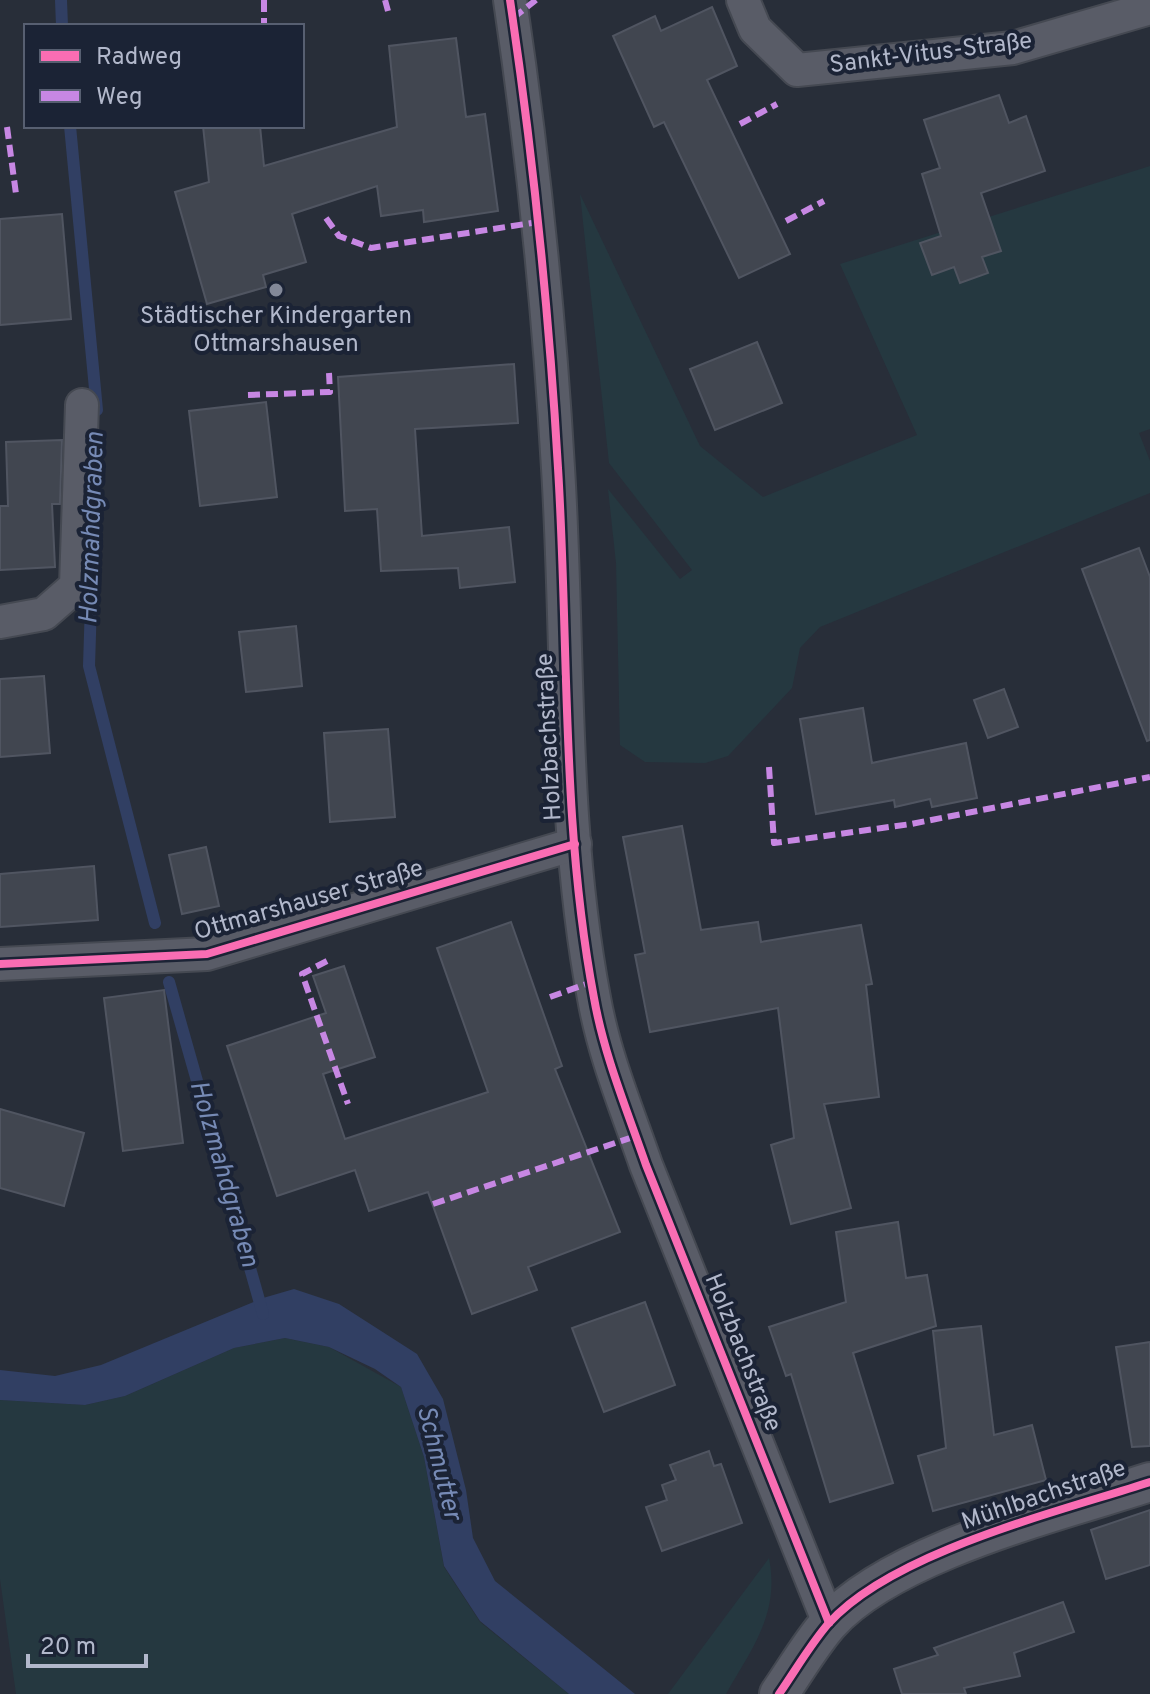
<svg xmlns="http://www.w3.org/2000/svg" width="1150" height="1694" viewBox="0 0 1150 1694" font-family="Overpass,sans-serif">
  <rect width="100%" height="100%" fill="#282e39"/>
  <g fill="#253840">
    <polygon points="1150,166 1150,429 1139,433 1150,461 1150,493 820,627 800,648 792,688 728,756 705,763 645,762 620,745 616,563 608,489 680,579 692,570 609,463 580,194 700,446 763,497 917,435 840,264"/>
    <polygon points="285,1338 329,1347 401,1387 424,1457 444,1567 480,1622 569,1694 16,1694 0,1579 0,1400 85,1405 125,1396 234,1348"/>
    <path d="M769,1558c11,56 -17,90 -43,136h-58z"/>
  </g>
  <polygon fill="#313f63" points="294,1289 339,1304 417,1354 443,1399 466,1490 473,1538 495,1581 635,1694 569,1694 480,1621 444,1566 424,1457 401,1387 375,1369 329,1347 285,1338 234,1348 125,1396 85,1405 0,1400 0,1370 55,1376 101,1365 263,1298"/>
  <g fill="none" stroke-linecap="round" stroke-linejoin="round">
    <g stroke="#313f63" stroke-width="12">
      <polyline points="61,0 62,26"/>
      <polyline points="70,126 97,410"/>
      <polyline points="92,572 89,666 155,923"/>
      <polyline points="169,982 263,1314"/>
    </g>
  </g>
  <g fill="#414650" stroke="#505561" stroke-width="2">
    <polygon points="712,7 737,66 707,80 790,254 739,278 664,122 654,127 613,36 655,16 661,31"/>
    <polygon points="456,38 466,117 485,114 498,211 424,222 423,210 381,216 377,186 292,214 306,262 263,275 266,287 207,304 175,192 209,182 203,126 260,126 264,166 397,127 389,46"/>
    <polygon points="999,95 1009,123 1026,116 1045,171 981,193 1001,251 982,257 988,273 960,283 954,267 932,275 920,243 941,236 922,174 940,168 924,120"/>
    <polygon points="62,214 71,319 0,325 0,219"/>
    <polygon points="757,342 782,403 715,430 690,369"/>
    <polygon points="514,364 518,423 415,429 422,536 509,527 515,582 460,588 458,568 381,571 377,509 345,511 338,377"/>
    <polygon points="266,402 277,497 200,506 189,411"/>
    <polygon points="62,440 60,504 52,504 55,567 0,570 0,506 8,506 6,442"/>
    <polygon points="1139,548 1150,577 1150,740 1147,741 1082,569"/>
    <polygon points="296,626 302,686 246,692 239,632"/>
    <polygon points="44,676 50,753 0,757 0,679"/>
    <polygon points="1004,689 1018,727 988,738 974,700"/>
    <polygon points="863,708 872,763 966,743 977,798 932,807 930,799 895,807 894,800 816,814 800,719"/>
    <polygon points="388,729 395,817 330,822 324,733"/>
    <polygon points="682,826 701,930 758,922 761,942 861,925 872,984 866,985 879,1097 824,1104 851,1208 791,1224 771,1145 794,1138 778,1008 650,1032 635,955 645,953 623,837"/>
    <polygon points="206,847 219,906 182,914 169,855"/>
    <polygon points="94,866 98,920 0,927 0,874"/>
    <polygon points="511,922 562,1066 555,1069 620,1232 528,1267 537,1290 472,1314 428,1192 369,1211 355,1170 277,1196 227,1046 326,1013 313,976 344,966 375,1057 323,1074 345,1139 488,1092 437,948"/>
    <polygon points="164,990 183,1143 123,1151 104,998"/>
    <polygon points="0,1109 84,1133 64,1206 0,1188"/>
    <polygon points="898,1222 906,1278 927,1275 936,1326 853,1353 893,1483 830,1502 791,1374 786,1376 769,1327 846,1302 836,1232"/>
    <polygon points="645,1302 675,1385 604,1412 572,1328"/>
    <polygon points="981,1326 994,1435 1032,1425 1046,1480 933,1511 918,1456 946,1448 933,1331"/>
    <polygon points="1150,1342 1150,1446 1132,1447 1116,1347"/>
    <polygon points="709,1451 714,1466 721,1464 742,1523 662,1551 646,1507 667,1500 662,1485 676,1480 670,1465"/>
    <polygon points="1150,1510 1150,1565 1106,1579 1091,1530"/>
    <polygon points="1063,1602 1074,1632 1014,1653 1020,1676 964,1688 966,1694 902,1694 894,1669 938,1655 934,1648"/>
  </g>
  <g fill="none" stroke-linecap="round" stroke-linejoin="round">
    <g stroke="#454952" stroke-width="36">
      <g id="minor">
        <path d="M510,0c23,155 39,312 48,468 11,176 3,356 36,530 10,57 33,112 52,167l183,458"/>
        <polyline points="743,0 755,29 797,70 1013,48 1150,8"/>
        <polyline points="0,622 44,614 76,586 82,405"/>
        <polyline points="0,964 207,954 575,844"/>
      </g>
    </g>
    <g stroke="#454952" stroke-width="42">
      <path id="tertiary" d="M779,1694c16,-23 31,-49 49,-70 64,-72 230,-112 322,-142"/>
    </g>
    <use href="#minor" stroke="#595c67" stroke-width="32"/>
    <use href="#tertiary" stroke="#595c67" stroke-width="38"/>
    <g stroke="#c787e3" stroke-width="6" stroke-dasharray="12 6" stroke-linecap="butt">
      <polyline points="264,0 264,26"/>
      <polyline points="385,0 388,11"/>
      <polyline points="513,18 536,0"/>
      <polyline points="740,124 777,104"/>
      <polyline points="7,127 16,194"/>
      <polyline points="326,218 339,236 371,248 538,222"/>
      <polyline points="786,221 824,201"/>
      <polyline points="248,395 330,392 329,373"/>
      <polyline points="769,767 774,843 911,824 1150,777"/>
      <polyline points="327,961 302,974 348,1104"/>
      <polyline points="550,997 592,982"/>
      <polyline points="433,1204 636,1136"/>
    </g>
    <g stroke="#1b2335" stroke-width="13">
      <g id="cycleway">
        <path d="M510,0c23,155 39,312 48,468 11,176 3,356 36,530 10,57 33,112 52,167l183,458"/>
        <polyline points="0,964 207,954 575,844"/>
        <path d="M779,1694c16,-23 31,-49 49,-70 64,-72 230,-112 322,-142"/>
      </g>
    </g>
    <use href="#cycleway" stroke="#f96db3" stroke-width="8"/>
  </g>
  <circle fill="#828898" stroke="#1b2335" stroke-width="3" cx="276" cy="290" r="8"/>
  <g text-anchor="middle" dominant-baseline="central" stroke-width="8" stroke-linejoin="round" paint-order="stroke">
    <g font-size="24" fill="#b2b8cb" stroke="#1b2335">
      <text transform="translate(931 54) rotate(-7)">Sankt-Vitus-Straße</text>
      <text transform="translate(550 737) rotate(-93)">Holzbachstraße</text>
      <text transform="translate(309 901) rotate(-16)">Ottmarshauser Straße</text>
      <text transform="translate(742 1353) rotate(68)">Holzbachstraße</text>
      <text transform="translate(1044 1496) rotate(-19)">Mühlbachstraße</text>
    </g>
    <g font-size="24" fill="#b2b8cb" stroke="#1b2335">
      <text x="276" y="317">Städtischer Kindergarten<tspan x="276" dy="28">Ottmarshausen</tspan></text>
    </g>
    <g font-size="26" font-style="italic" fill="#768ab5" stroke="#1b2335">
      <text transform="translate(93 528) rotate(-88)">Holzmahdgraben</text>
      <text transform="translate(223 1174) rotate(74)">Holzmahdgraben</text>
      <text transform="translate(438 1463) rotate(76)">Schmutter</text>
    </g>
  </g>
  <rect x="24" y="24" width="280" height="104" fill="#1b2335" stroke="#575f71" stroke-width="2"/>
  <rect x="40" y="50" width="40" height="12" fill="#f96db3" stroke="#575f71" stroke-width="2"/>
  <text x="96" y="64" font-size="24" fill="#b2b8cb">Radweg</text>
  <rect x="40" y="90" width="40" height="12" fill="#c787e3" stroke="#575f71" stroke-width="2"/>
  <text x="96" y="104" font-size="24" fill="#b2b8cb">Weg</text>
  <path d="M28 1654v12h118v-12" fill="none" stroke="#b2b8cb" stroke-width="4"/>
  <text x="40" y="1654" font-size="24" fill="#b2b8cb" stroke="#1b2335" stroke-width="6" paint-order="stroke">20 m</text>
</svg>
